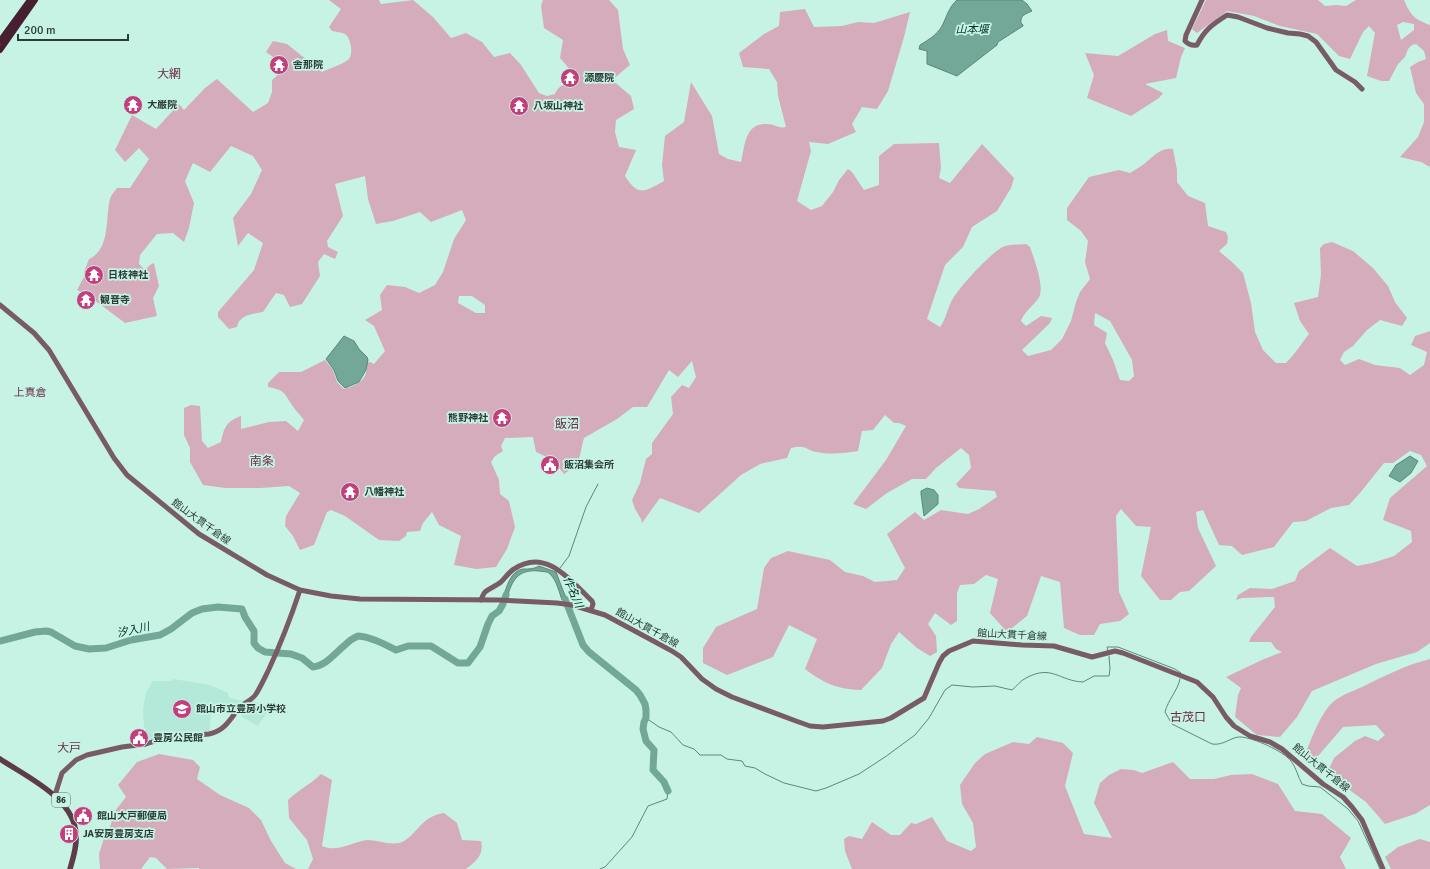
<svg xmlns="http://www.w3.org/2000/svg" width="1430" height="869" viewBox="0 0 1430 869" font-family="Signika,'Noto Sans JP',sans-serif">
  <rect width="100%" height="100%" fill="#c7f3e5"/>
  <polygon fill="#b4e9d9" points="174,679 210,685 228,693 229,698 249,702 252,700 258,703 268,711 258,726 242,717 239,706 237,708 229,706 222,707 221,712 211,710 210,731 164,735 155,739 148,740 148,735 144,727 143,709 146,693 153,681 171,681"/>
  <g fill="#d5acbb" fill-rule="evenodd">
    <path d="M329,0h50l2,4 32,-4 20,17 18,21 15,-5 16,9 12,15 16,-4 11,12 18,28 8,3 8,-2c5,-11 11,-9 20,-13l-3,-9 -12,-14 3,-18 -19,-12 -3,-22 2,-6h66l9,10 5,39 7,16 -18,15 19,16 3,13 -18,11 -1,12 4,15 17,3 -11,26c14,22 20,15 39,5l-2,-16 3,-29 19,-14 7,-40 21,34 7,38 9,5 13,3c4,-17 4,-40 27,-38 6,0 11,5 18,3l-8,-31 -1,-14 -8,-13 -26,-2 -4,-14 25,-19 15,-8 1,-14 25,-3 9,18 28,-1 16,-4 16,1 36,-11 -6,25 -16,54 -11,18 -15,-2 -10,17 4,8 -28,12 -19,-2 2,9 -14,50 14,9 11,-4 11,-14 6,-12 9,-11 4,3 12,18 15,-5v-29l15,-12 45,-1 2,25 -2,10 11,5 32,-39 32,34 -3,10 -14,23 -25,16 -9,20 -18,18 -18,54 13,8c6,-8 7,-17 11,-25 7,-14 37,-46 50,-54 6,-4 18,-3 25,-4l4,3c4,12 16,42 8,52 -7,9 -13,12 -17,22l5,5 15,-10 11,2 -2,5 -28,27 6,6 23,-6 11,-11 9,-18 5,-19 4,-10 10,-13 -5,-17 3,-21 -7,-10 -14,-11v-12l22,-31 30,-7 11,3c5,-3 10,-6 14,-9 9,-7 16,-17 29,-15l4,21v12l11,14 17,7 3,23 18,6 2,5 -1,7 -8,7 14,12 10,10 8,30 4,29 8,18 13,13h10c9,-9 15,-19 23,-29l-9,-13 -6,-18 24,-6 3,-22 -1,-27 4,-4 8,-2 21,9 20,17 15,18 7,16 12,16 -5,8 -22,-6 -13,10 -14,16 -9,6 -4,8 5,5 14,-6 16,6 25,3 10,7 14,-10 3,-13 -16,-7 4,-9 15,-5v312l-13,9 -41,12 -64,27 -15,26 -17,20 -23,-2 -22,-18 3,-22 3,-7 -15,-11 38,-18 18,-7 -6,-3 -5,-7h-22l2,-5 24,-30 -1,-10 -32,1 -6,2 2,-5 12,-7 22,1 23,-8 4,-10 31,-23 27,18 15,-3 22,-7 18,-14 -1,-11 -28,-11 7,-22 37,-32 -6,-11 -11,-4 -17,12h-9l-24,30 -11,12 -18,3 -25,13 -13,1 -19,25 -32,8 -10,-9 -13,-1 -16,-35 -7,2 2,16 18,38 -27,25 -9,1 -9,8h-11l-19,-24 10,-49 -15,-1 -15,-17 -5,7 3,76 10,22 -9,7 -20,3 -6,11h-14l-16,-7 -4,-46 -19,-6 -14,40 -20,16 -17,-19 8,-34 -12,-4 -12,9 -14,1 -3,8v28l-6,4 -16,-12 -7,11 8,12 1,16 -7,4 -13,-8 -18,-16 -8,12 -9,24 -21,22c-24,-1 -36,-6 -56,-21l12,-30 -28,-14 -16,32 -46,18 -24,-12v-15l13,-21 41,-18 7,-41 7,-10 17,-7 42,9 15,12 18,4 12,6 22,-2 8,-12 -18,-34 28,-22 9,8 17,-10 27,4 11,-5 18,-12 -2,-6 -36,-3 -3,-4 15,-16 -2,-13 -8,-7 -25,20 -10,11h-14l-25,14 -21,16 -13,-5 33,-44 20,-34 -7,-3h-5l-9,-8 -12,15 -11,1 -4,20c-13,2 -27,4 -41,1 -13,-2 -9,-8 -26,-4l-4,10 -27,6 -19,11 -42,38 -39,-15 -18,25 -1,-4 -6,-10 -3,-9 8,-17 6,-24 6,-5v-11l21,-29 -2,-17 11,-12 7,3 7,-11 -4,-16 -14,16 -9,-7 -22,37h-14l-16,12 -33,19c-5,18 -2,25 -20,36l-11,-14 -17,-8 -3,-15 -28,1 -4,8 2,5 -8,5 -4,6 8,18 1,14 9,7 6,26 -8,22 -11,18 -20,2 -22,-4 7,-29 -22,-11 -7,-13 -9,11 -3,8 -13,1 -1,4 -7,5 -20,-1 -34,-24 -14,-6 -4,2 -13,33 -14,5 -7,-14 -8,-10 1,-10 14,-23 -11,-7 -29,2h-35l-22,-3 -13,-23v-14l-6,-13v-27l7,-3 9,1 2,35 6,7 13,-6c3,-15 6,-21 20,-26v13l28,-7 17,-1 12,10 6,-11c-4,-5 -10,-11 -14,-18 -7,-12 -8,-12 -22,-15v-4l11,-11h22l24,-12 8,10 4,12 7,7c14,-4 24,-9 23,-26l3,-1 4,2 11,-13 -11,-25 -9,-6 17,-10 -2,-15 7,-10 18,2 14,6 16,-8 8,-13 11,-33 12,-19 -4,-10 -31,12 -11,-10 -27,9 -17,3 -8,-25 -3,-23 -30,8 8,32 -16,25 1,6 10,5 -3,7 -11,-5 -6,8 2,14 -18,28 -12,3 -6,-12 -8,-2 -13,19c-11,2 -24,3 -26,15l-8,2 -11,-12v-5l36,-42 9,-27 -15,-10 -10,13 -5,-28 18,-24 11,-24 -9,-14 -22,-10 -21,26 -17,-9 -8,18 9,22 -5,25 -5,14 -11,-9 -16,1 -17,21 -1,9 6,6 5,-5 4,-2 5,23 -6,12 4,18 -32,7 -40,-30 -4,-1 -4,-2 8,-15 -1,-3 5,-13c22,-10 16,-41 21,-60 1,-4 5,-8 7,-11h13l19,-29 -10,-11 -14,14 -10,-12 17,-35 24,14 23,-25 5,6 21,-22 12,-9 36,33 15,-9 4,-11v-12l15,-13 -21,-15 7,-11 14,3 35,28c8,-4 19,-7 26,-12 6,-5 3,-22 -3,-26 -4,-2 -9,-2 -13,-3l-3,-4 12,-18zM459,296h13l13,9v8h-9l-18,-10zM1095,313l15,8 22,39 2,16 -5,5 -9,-1 -7,-20 -8,-17 2,-10 -13,-8z"/>
    <path d="M1206,0h112l7,6 11,-1 10,1 10,-6h48c7,16 10,19 26,25v142l-9,-5 -21,-5 18,-20 6,-15v-18l-8,-11 -6,-26 8,-5 8,-3 -2,-8 -8,-7 -4,1 -4,4 -3,8 -7,7 -9,17h-8l-14,-5 8,-43 -6,-7 -6,6 -13,27 -11,-3 -22,-22 -37,-8 -26,-10 -27,-5 -30,22 -5,-4zM1403,22l11,2v6l-13,10 -4,-15z"/>
    <polygon points="1167,30 1168,41 1185,48 1181,57 1176,78 1145,84 1163,93 1159,98 1131,116 1087,98 1094,75 1085,53 1118,56 1155,34"/>
    <path d="M1430,659v146l-15,9 -30,10 -19,-22 -22,-16 -16,-15 6,-13 21,-17 10,-5 13,5 7,-6 -9,-10 -33,2 -31,36 -9,-3c7,-17 15,-42 27,-55 8,-9 21,-13 32,-18 22,-11 44,-22 68,-28z"/>
    <polygon points="1037,737 1063,743 1073,753 1065,786 1084,834 1112,838 1094,803 1100,783 1109,775 1121,769 1134,770 1142,773 1173,762 1190,779 1214,779 1231,775 1252,774 1278,784 1295,811 1322,814 1351,838 1340,857 1346,869 852,869 845,851 844,839 849,836 862,839 872,822 891,835 900,835 911,823 916,824 932,817 947,841 971,851 976,847 973,823 962,804 960,785 975,763 985,754 1013,742 1029,744"/>
    <polygon points="159,754 193,760 200,767 197,779 220,795 249,808 261,820 271,841 285,863 296,869 199,869 199,868 167,869 156,858 150,857 141,869 100,869 99,854 105,835 110,827 115,811 126,797 118,785 137,762"/>
    <path d="M321,774l11,6 -10,66c15,7 30,-4 45,-6 12,0 26,7 37,1 15,-9 18,-25 40,-28l13,10 5,17 19,1c3,13 -4,20 -15,28h-158l5,-10 -6,-19 -18,-22 -1,-18c10,-10 23,-16 33,-26z"/>
    <polygon points="1420,839 1430,842 1430,869 1391,869 1385,857 1398,847"/>
  </g>
  <g fill="#73a797" stroke="#5d877a">
    <path d="M957,0h65l5,4 5,7c-6,3 -12,4 -11,12l2,2v1l-25,16 -1,3 -40,31 -30,-12v-13l-8,-2 1,-4c8,-5 17,-10 22,-19 5,-10 7,-19 15,-26z"/>
    <polygon points="344,336 354,341 359,349 367,357 368,360 366,370 359,382 345,388 338,381 334,370 326,359"/>
    <polygon points="1410,456 1418,461 1411,473 1400,482 1389,476 1396,465"/>
    <polygon points="927,488 934,490 938,495 938,504 924,516 921,494 921,491"/>
    <path d="M539,566l17,6 8,21 4,8 -6,-1c-3,-8 -5,-19 -12,-26 -3,-3 -7,-2 -11,-3 -21,-2 -27,9 -32,27l-4,-1c4,-10 7,-26 20,-28 6,0 11,0 16,-3z"/>
  </g>
  <g fill="none" stroke-linecap="round" stroke-linejoin="round">
    <g stroke="#5d877a" stroke-width="1">
      <polyline points="560,568 569,556 586,507 598,484"/>
      <polyline points="1108,651 1107,647 1118,647 1175,669 1181,673"/>
      <path d="M1180,679c-2,11 -12,21 -15,33l7,12 40,20c12,2 20,-8 29,-7 13,1 42,14 50,24 5,6 7,16 11,23l6,2 12,1 28,22 10,12 22,48"/>
      <path d="M646,718l13,9 12,5 12,13 11,4 6,6h21l6,4 15,2 3,5 10,2 10,6 19,9 32,8 10,-3 33,-14 26,-17 30,-22 14,-17 16,-28 7,-5 21,2 22,-1 17,4c5,-4 8,-9 14,-12 26,-14 33,3 57,4l11,-6h15l1,-7 -1,-13"/>
      <polyline points="600,869 605,867 632,837 648,806 667,799 668,791"/>
    </g>
    <g stroke="#73a797" stroke-width="7">
      <polyline points="565,599 583,645 589,652 636,690 640,695 645,704 646,710 646,718 644,722 643,729 646,741 654,750 653,770 664,782 668,791"/>
      <path d="M0,641l35,-9 11,-1 5,1 24,14 14,3 17,-1 25,-8 29,-5 11,-6 21,-16 10,-4 16,-2 24,2 3,8 9,14v12l4,5 7,4 26,2 11,4 11,9c13,-1 22,-14 32,-22 4,-4 8,-7 13,-9 13,1 26,8 38,14l12,-4h23l27,17h10l12,-16 8,-23 4,-8 7,-5 4,-7 3,-9"/>
    </g>
    <g stroke="#785b65" stroke-width="5">
      <path d="M1202,0l-16,35 -1,6c4,4 7,5 12,4 8,-16 16,-21 30,-30l11,2 29,11 21,5 12,1 8,2 8,6 20,28 19,12 7,7"/>
      <polyline points="0,305 34,333 49,350 114,458 127,475 199,534 267,575 300,590 331,596 360,599 499,600 557,603 572,605 605,615 672,651 681,657 702,679 716,689 732,697 796,721 810,726 823,727 883,721 891,718 924,698 939,663 943,656 949,651 973,641 1022,645 1054,646 1092,657 1115,651 1123,653 1197,682 1213,697 1226,717 1234,726 1250,736 1270,742 1282,749 1323,784 1343,797 1352,807 1362,820 1383,869"/>
      <path d="M481,600c1,-2 2,-6 4,-8 5,-4 11,-6 16,-10 4,-4 8,-10 13,-13 32,-22 57,12 78,32l1,3 -2,6"/>
      <path d="M55,795l7,-22 14,-13 11,-5 35,-8 24,-3 18,-6 45,-4c15,-3 21,-14 29,-25 5,-6 15,-9 18,-15 5,-8 9,-17 13,-25 12,-26 22,-52 31,-79"/>
    </g>
    <path stroke="#5d3b48" stroke-width="5.5" d="M0,759c27,18 76,40 76,77 1,11 -3,22 -6,33"/>
    <g stroke="#462030" stroke-width="6">
      <polyline points="0,41 30,0"/>
      <polyline points="0,50 35,0"/>
    </g>
  </g>
  <defs>
    <g id="temple-disc" transform="scale(1)"><circle r="9.5" fill="#c43d7c" stroke="#c7f3e5"/><path d="M0-6L5-2H3V0L6.5 2.5H4V6H1.5V3h-3V6H-4V2.5H-6.5L-3 0V-2H-5Z" fill="#fff"/></g>
    <g id="civic-disc" transform="scale(1)"><circle r="9.5" fill="#c43d7c" stroke="#c7f3e5"/><path d="M-.6-6.5H3V-4.5H.6V-3L4-1V1h2V6H-6V1h2V-1L-.6-3ZM-1.2 2.5V6h2.4V2.5Z" fill="#fff"/></g>
    <g id="school-disc" transform="scale(1)"><circle r="9.5" fill="#c43d7c" stroke="#c7f3e5"/><path d="M0-5L7-2L0 1L-7-2ZM-4 1L0 2.5L4 1V4Q0 6-4 4Z" fill="#fff"/></g>
    <g id="building-disc" transform="scale(1)"><circle r="9.5" fill="#c43d7c" stroke="#c7f3e5"/><path d="M-4-6H4V6H1V3H-1V6H-4ZM-2.5-4.3h1.7v1.8h-1.7ZM.8-4.3h1.7v1.8H.8ZM-2.5-1h1.7V.8h-1.7ZM.8-1h1.7V.8H.8Z" fill="#fff"/></g>
  </defs>
  <g fill-rule="evenodd">
    <use href="#temple-disc" x="279" y="65"/>
    <use href="#temple-disc" x="570" y="78"/>
    <use href="#temple-disc" x="133" y="105"/>
    <use href="#temple-disc" x="519" y="106"/>
    <use href="#temple-disc" x="94" y="275"/>
    <use href="#temple-disc" x="86" y="300"/>
    <use href="#temple-disc" x="502" y="418"/>
    <use href="#civic-disc" x="550" y="465"/>
    <use href="#temple-disc" x="350" y="492"/>
    <use href="#school-disc" x="182" y="709"/>
    <use href="#civic-disc" x="139" y="738"/>
    <use href="#civic-disc" x="83" y="816"/>
    <use href="#building-disc" x="69" y="834"/>
  </g>
  <g text-anchor="middle" dominant-baseline="central" stroke-width="3.5" stroke-linejoin="round" paint-order="stroke">
    <rect fill="#c7f3e5" stroke="#5a736b" stroke-width="1" x="52" y="793" width="18" height="14" rx="3"/>
    <g font-size="9" font-weight="bold" fill="#2b3c37">
      <text x="61" y="800">86</text>
    </g>
    <g font-size="10" font-weight="bold" fill="#2b3c37" stroke="#c7f3e5" text-anchor="start">
      <text x="293" y="65">舎那院</text>
      <text x="584" y="78">源慶院</text>
      <text x="147" y="105">大巌院</text>
      <text x="533" y="106">八坂山神社</text>
      <text x="108" y="275">日枝神社</text>
      <text x="100" y="300">観音寺</text>
      <text x="488" y="418" text-anchor="end">熊野神社</text>
      <text x="564" y="465">飯沼集会所</text>
      <text x="364" y="492">八幡神社</text>
      <text x="196" y="709">館山市立豊房小学校</text>
      <text x="153" y="738">豊房公民館</text>
      <text x="97" y="816">館山大戸郵便局</text>
      <text x="83" y="834">JA安房豊房支店</text>
    </g>
    <g font-size="10" fill="#2b3c37" stroke="#c7f3e5">
      <text transform="translate(201 522) rotate(36)">館山大貫千倉線</text>
      <text transform="translate(647 628) rotate(29)">館山大貫千倉線</text>
      <text transform="translate(1012 635) rotate(3)">館山大貫千倉線</text>
      <text transform="translate(1321 768) rotate(39)">館山大貫千倉線</text>
    </g>
    <g font-size="11" font-style="italic" fill="#013328" stroke="#c7f3e5">
      <text x="972" y="29">山本堰</text>
      <text transform="translate(573 592) rotate(67)">作名川</text>
      <text transform="translate(133 630) rotate(-13)">汐入川</text>
    </g>
    <g font-size="11" fill="#6c2a47" stroke="#c7f3e5">
      <text x="30" y="392">上真倉</text>
    </g>
    <g font-size="12" fill="#6c2a47" stroke="#c7f3e5">
      <text x="169" y="74">大網</text>
      <text x="567" y="424">飯沼</text>
      <text x="262" y="461">南条</text>
      <text x="1188" y="717">古茂口</text>
      <text x="69" y="748">大戸</text>
    </g>
  </g>
  <path d="M18 34v6h110v-6" fill="none" stroke="#2b3c37" stroke-width="2"/>
  <text x="24" y="34" font-size="12" fill="#2b3c37" stroke="#c7f3e5" stroke-width="3" paint-order="stroke">200 m</text>
</svg>
